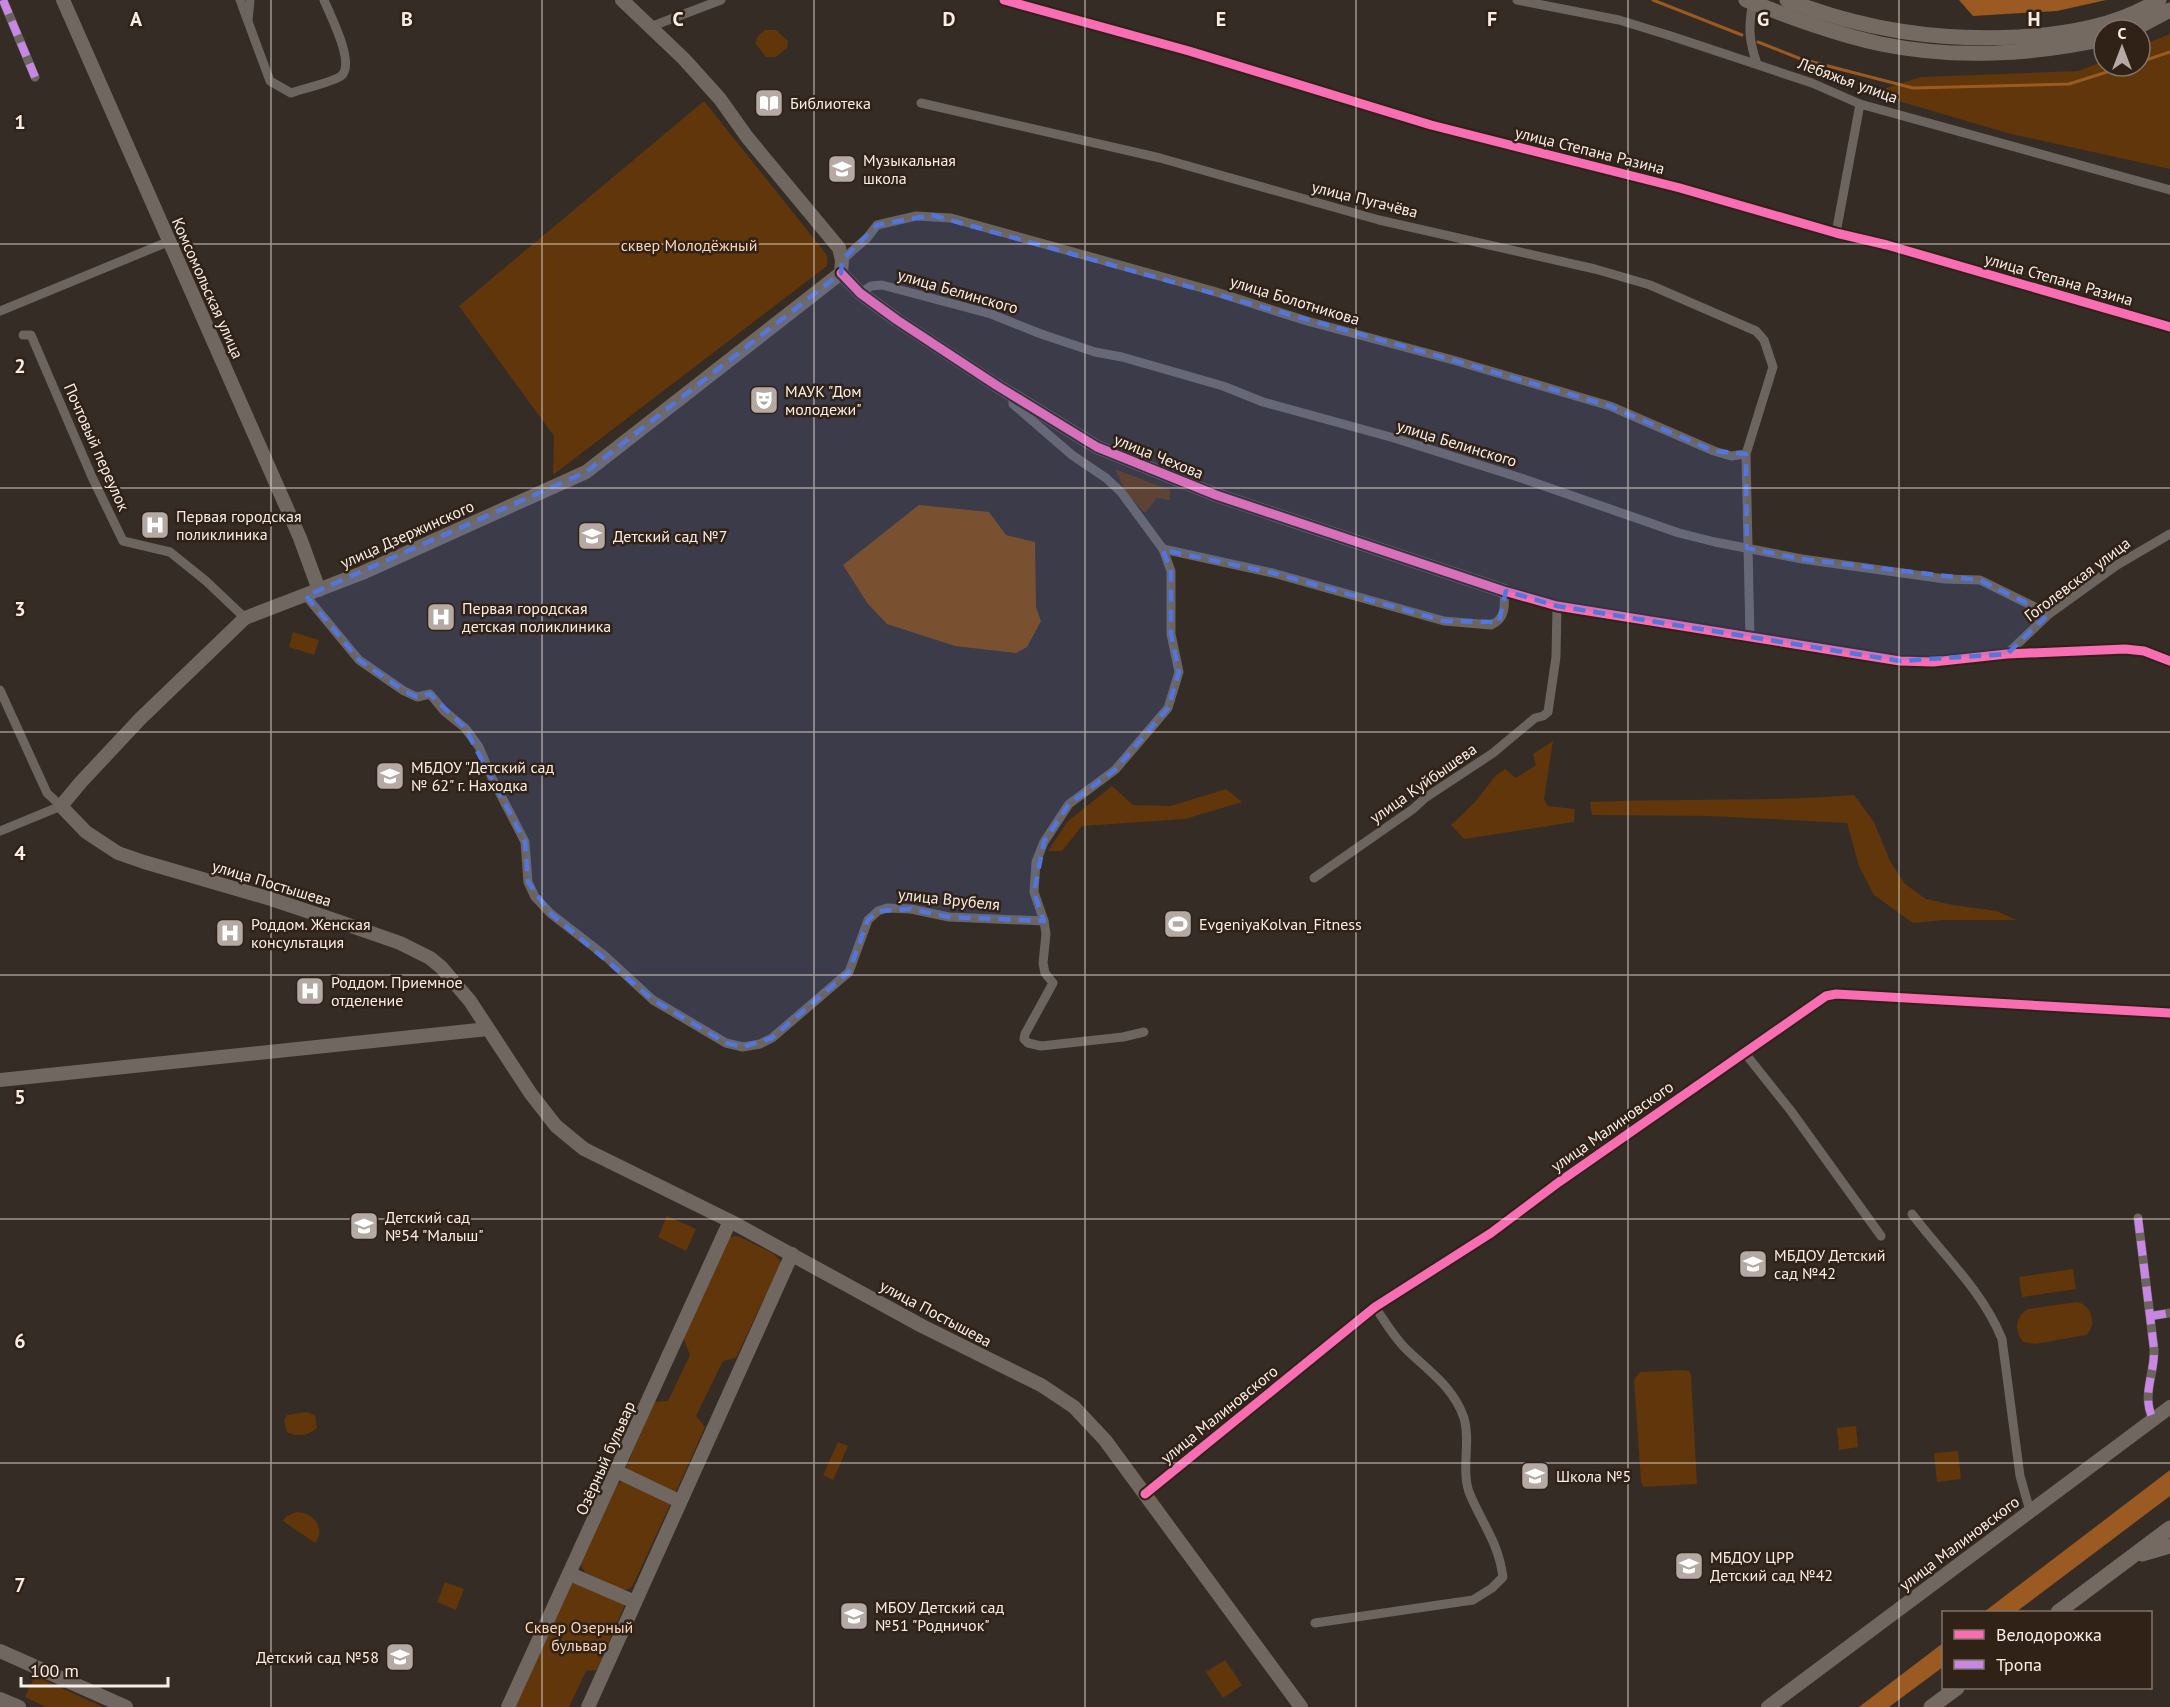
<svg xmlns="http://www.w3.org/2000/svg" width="2170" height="1707" viewBox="0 0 2170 1707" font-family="'PT Sans',sans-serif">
  <rect width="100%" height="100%" fill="#352c26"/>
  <g fill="#60360a">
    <polygon points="765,30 776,30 788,41 787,48 776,57 766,57 755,43 758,36"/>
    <polygon points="2170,34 2170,169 2011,134 1871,93 1921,77 2078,71 2104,61 2104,66 2140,66 2140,46"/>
    <polygon points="704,101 823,250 827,256 827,266 553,475 554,436 459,306"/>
    <polygon points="1115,469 1170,490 1170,500 1157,498 1145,513 1126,493"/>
    <polygon points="293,632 319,640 314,655 289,647"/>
    <polygon points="1553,741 1544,799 1548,806 1575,809 1574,822 1464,839 1451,825 1475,802 1496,775 1505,769 1516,778 1536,765 1533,754"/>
    <polygon points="1112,786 1133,805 1171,806 1226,789 1242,802 1185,819 1082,826 1062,851 1048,851 1067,822"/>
    <path d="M1854,795l20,27 16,39 15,23 21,15 27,6 44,6 19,9h-71l-32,3 -39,-28 -15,-29 -12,-43 -138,-7 -117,-1 -2,-13c88,-4 176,0 264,-7z"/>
    <polygon points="667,1216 696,1229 686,1251 658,1237"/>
    <polygon points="738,1236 774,1254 781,1262 736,1358 723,1361 696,1416 705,1427 675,1494 627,1469 627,1466 653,1402 668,1401 690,1355 682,1335 730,1237"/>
    <polygon points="2073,1269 2076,1289 2022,1297 2019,1277"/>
    <path d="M2076,1302c15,1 22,23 10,33l-51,9 -12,-2c-9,-11 -8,-26 5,-33z"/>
    <polygon points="1683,1370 1689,1371 1691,1375 1697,1484 1643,1487 1641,1481 1634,1380 1640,1372"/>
    <path d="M307,1412l8,3 2,13c-8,8 -21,9 -30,4l-3,-11 3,-6z"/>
    <polygon points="1856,1426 1858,1447 1839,1450 1837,1428"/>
    <polygon points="838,1442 848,1446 833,1480 823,1475"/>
    <polygon points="1958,1451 1961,1479 1937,1482 1934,1453"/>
    <polygon points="623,1481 667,1500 670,1505 633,1585 629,1589 623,1590 586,1573 582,1568 581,1563 616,1485"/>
    <path d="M296,1512c17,0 31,16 19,31l-32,-22 4,-5z"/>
    <polygon points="573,1580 626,1602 597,1670 586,1671 569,1707 515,1707"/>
    <polygon points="445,1582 464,1589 456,1610 437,1602"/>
    <polygon points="1225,1660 1242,1685 1223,1698 1206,1672"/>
    <polygon points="35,1676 103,1707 46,1707 25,1697"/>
  </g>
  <polygon fill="#834807" points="919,505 989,512 1006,535 1035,542 1036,607 1041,621 1027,647 1016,653 955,646 887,624 868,604 843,565"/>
  <g fill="#9a5a21">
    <polygon points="1959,0 2106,0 2057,11 1973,16"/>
    <polygon points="2170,1470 2170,1496 2016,1612 1984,1612"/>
    <polygon points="1943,1643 1943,1667 1889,1707 1859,1707"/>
  </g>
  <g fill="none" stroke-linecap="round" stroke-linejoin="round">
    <g stroke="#9a5a21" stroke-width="3">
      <polyline points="1653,0 1742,35"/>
      <polyline points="1758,42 1801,59 1913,88 2069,84 2126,66"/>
      <polyline points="2140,62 2170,52"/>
    </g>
    <g stroke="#6b645f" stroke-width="9">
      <polyline points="3,0 35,77"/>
      <path d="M240,0l30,81 21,12c11,-4 42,-11 50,-17 15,-12 -11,-61 -17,-76"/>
      <polyline points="1004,0 1189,51 1431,125 1680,188 1836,233 1887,245 2170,327"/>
      <polyline points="1517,0 1619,20 1671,36 1812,83 1860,104 2170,190"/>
      <path d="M1753,2c-5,25 -4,39 4,62"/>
      <polyline points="248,20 250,0"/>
      <polyline points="650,27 721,0"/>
      <polyline points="921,103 1160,158 1379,220 1595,269 1650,285 1756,331 1764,340 1773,367 1746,454 1750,638"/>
      <polyline points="1836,233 1860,104"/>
      <polyline points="842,260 867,238 877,225 916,216 951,218 1213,291 1307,321 1453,360 1610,406 1714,451 1731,456 1746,454"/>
      <polyline points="860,293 871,286 882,285 991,314 1041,334 1095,352 1122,357 1223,386 1263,402 1394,438 1521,478 1679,533 1715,542 1802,559 1945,579 1980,580 2049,614"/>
      <polyline points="0,311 170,241"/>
      <polyline points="23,335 31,335 92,477 123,541 170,552 206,581 245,618"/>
      <polyline points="1013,396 1013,404 1072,455 1106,478 1121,492 1163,549 1171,571 1171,634 1179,672 1168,708 1115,770 1069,804 1044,842 1036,862 1034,892 1044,921 1046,934 1043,963 1045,973 1053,983 1025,1034 1024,1039 1028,1043 1041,1046 1123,1037 1144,1032"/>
      <path d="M1163,549l110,24 171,48 47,4c15,-6 14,-20 13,-34l53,15 343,55 33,1 74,-8 118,-5 19,2 26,10"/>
      <polyline points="306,596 359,660 404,691 417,697 430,694 444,711 465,728 479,747 492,778 525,842 528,882 535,897 550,913 604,955 653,1000 726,1043 743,1047 760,1044 772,1038 849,972 868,920 878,911 887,908 911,909 949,917 1044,921"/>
      <polyline points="2007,654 2049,614 2117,565 2170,534"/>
      <polyline points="0,690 47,793 61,806 0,831"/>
      <polyline points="1314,878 1413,809 1425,798 1493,753 1535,718 1543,716 1548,712 1556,657 1557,606"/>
      <polyline points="1744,1052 1791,1111 1881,1236"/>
      <path d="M1912,1214c31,41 70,76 90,125l18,137 10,35"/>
      <path d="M2138,1218l16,131c1,25 -13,46 -1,70"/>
      <polyline points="2151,1316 2170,1313"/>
      <polyline points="1145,1494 1375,1307 1491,1233 1559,1182 1826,996 1836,994 2170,1013"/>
      <path d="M1315,1623l158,-23 19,-12 11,-11c-5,-36 -21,-53 -34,-85 -8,-23 2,-51 -5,-74 -11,-32 -37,-48 -59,-70 -12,-12 -21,-28 -30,-41"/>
    </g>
    <g stroke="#706761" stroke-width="14">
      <polyline points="63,0 300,538 319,590"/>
      <polyline points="622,0 684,59 720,99 747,137 839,248 842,260 841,273"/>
      <polyline points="841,273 586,472 362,573 245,618 140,719 81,782 61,806 86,832 118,853 144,862 271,899 337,921 400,943 430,958 442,968 470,1001 531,1094 556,1126 584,1149 730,1221 922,1326 1041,1385 1074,1407 1105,1440 1301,1707"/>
      <polyline points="841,273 860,293 897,320 996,385 1097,447 1216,495 1504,591"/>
      <polyline points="0,1080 488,1029"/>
      <polyline points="616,1471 679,1501"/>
      <polyline points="570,1574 635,1602"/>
      <polyline points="0,1651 126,1707"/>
      <polyline points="0,1699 19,1707"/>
      <polyline points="508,1707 730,1221"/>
      <polyline points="588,1707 792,1254"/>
      <polyline points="1768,1707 2170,1407"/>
    </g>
    <g stroke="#746a62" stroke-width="15">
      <path d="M1746,0c44,17 89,34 135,44 72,15 151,11 223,-5"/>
      <path d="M1787,0c77,30 150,41 232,37 49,-3 98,-11 140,-37"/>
      <polyline points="2132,30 2170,10"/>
      <polyline points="2142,1554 2170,1546"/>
      <polyline points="2058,1612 2170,1528"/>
      <polyline points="1931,1707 1957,1688"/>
    </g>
    <g stroke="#c787e3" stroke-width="8" stroke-dasharray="15 8" stroke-linecap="butt">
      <polyline points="3,0 35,77"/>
      <path d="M2138,1218l16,131c1,25 -13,46 -1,70"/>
      <polyline points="2151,1316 2170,1313"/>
    </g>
    <g stroke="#302217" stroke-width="13">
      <g id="cycleway">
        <polyline points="1004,0 1189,51 1431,125 1680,188 1836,233 1887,245 2170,327"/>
        <polyline points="841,273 860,293 897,320 996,385 1097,447 1216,495 1504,591 1557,606 1900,661 1933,662 2007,654 2125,649 2144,651 2170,661"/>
        <polyline points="1145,1494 1375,1307 1491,1233 1559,1182 1826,996 1836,994 2170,1013"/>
      </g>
    </g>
    <use href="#cycleway" stroke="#f96db3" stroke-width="9"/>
  </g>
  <path fill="#5476dc" fill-opacity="0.2" stroke="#5476dc" stroke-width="4.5" stroke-dasharray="12 8" stroke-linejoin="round" d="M932,215l521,145 157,46 104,45 32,3 1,94 55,11 178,21 69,34 -42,40 -107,7 -343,-55 -51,-15 -7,31 -55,-1 -171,-48 -110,-23 8,21v63l8,38 -11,36 -53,62 -46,34 -25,38 -10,50 10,29 -95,-4 -38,-8 -33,2 -10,9 -19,52 -77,66 -29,9 -17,-4 -73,-43 -103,-87 -22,-31 -3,-40 -60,-114 -35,-34 -13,3 -13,-6 -45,-31 -53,-64 280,-124 255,-199 1,-13 35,-35z"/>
  <path fill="none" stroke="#f8eee7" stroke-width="1.5" stroke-opacity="0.55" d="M271,0v1707M542,0v1707M814,0v1707M1085,0v1707M1356,0v1707M1628,0v1707M1899,0v1707M0,244h2170M0,488h2170M0,732h2170M0,975h2170M0,1219h2170M0,1463h2170"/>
  <defs>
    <g id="library-square" transform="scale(1.5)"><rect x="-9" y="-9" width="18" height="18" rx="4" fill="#b4aaa3" stroke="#302217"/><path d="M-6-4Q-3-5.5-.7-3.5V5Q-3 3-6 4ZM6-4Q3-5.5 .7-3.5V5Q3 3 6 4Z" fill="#fff"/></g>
    <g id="school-square" transform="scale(1.5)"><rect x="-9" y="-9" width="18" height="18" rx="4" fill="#b4aaa3" stroke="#302217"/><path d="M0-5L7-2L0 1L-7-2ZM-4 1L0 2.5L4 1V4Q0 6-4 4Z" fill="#fff"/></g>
    <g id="theatre-square" transform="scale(1.5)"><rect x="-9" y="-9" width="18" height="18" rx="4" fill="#b4aaa3" stroke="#302217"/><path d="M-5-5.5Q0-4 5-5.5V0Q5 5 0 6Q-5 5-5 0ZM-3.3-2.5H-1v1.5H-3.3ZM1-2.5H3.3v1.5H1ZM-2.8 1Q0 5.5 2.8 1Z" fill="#fff"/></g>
    <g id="hospital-square" transform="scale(1.5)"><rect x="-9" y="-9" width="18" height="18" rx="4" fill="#b4aaa3" stroke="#302217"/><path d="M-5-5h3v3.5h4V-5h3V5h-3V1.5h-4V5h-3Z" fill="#fff"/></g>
    <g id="stadium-square" transform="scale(1.5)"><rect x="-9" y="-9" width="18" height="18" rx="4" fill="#b4aaa3" stroke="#302217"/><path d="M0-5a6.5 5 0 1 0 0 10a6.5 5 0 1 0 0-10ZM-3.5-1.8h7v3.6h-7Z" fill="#fff"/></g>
  </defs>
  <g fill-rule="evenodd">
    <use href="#library-square" x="769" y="103"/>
    <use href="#school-square" x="842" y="169"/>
    <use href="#theatre-square" x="764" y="400"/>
    <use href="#hospital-square" x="155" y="525"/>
    <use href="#school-square" x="592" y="536"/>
    <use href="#hospital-square" x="441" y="617"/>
    <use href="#school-square" x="390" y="776"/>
    <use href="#stadium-square" x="1178" y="924"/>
    <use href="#hospital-square" x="230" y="933"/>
    <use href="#hospital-square" x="310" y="991"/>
    <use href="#school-square" x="364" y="1226"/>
    <use href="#school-square" x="1753" y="1264"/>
    <use href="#school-square" x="1535" y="1476"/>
    <use href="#school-square" x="1689" y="1566"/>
    <use href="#school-square" x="854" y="1616"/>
    <use href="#school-square" x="400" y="1657"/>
  </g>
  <g text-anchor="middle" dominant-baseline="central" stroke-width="5" stroke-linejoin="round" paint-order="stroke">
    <g font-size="16" fill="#f8eee7" stroke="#302217">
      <text transform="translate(1848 80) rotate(20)">Лебяжья улица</text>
      <text transform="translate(1590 150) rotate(14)">улица Степана Разина</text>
      <text transform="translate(1365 199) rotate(14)">улица Пугачёва</text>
      <text transform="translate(2059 279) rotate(16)">улица Степана Разина</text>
      <text transform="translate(208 288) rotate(66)">Комсомольская улица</text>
      <text transform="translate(958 291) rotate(16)">улица Белинского</text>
      <text transform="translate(1295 300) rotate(17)">улица Болотникова</text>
      <text transform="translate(1457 443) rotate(17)">улица Белинского</text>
      <text transform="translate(97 447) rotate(66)">Почтовый переулок</text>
      <text transform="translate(1159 456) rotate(22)">улица Чехова</text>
      <text transform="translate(407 534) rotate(-24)">улица Дзержинского</text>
      <text transform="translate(2077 579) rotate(-37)">Гоголевская улица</text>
      <text transform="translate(1423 783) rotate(-35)">улица Куйбышева</text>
      <text transform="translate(272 883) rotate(17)">улица Постышева</text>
      <text transform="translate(949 899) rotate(6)">улица Врубеля</text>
      <text transform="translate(1612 1126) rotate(-35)">улица Малиновского</text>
      <text transform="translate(936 1313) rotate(28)">улица Постышева</text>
      <text transform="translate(1219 1414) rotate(-39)">улица Малиновского</text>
      <text transform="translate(605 1458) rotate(-66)">Озёрный бульвар</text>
      <text transform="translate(1959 1543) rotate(-37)">улица Малиновского</text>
    </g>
    <g font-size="16" fill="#f8eee7" stroke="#302217" text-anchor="start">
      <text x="790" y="103">Библиотека</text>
      <text x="863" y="160">Музыкальная<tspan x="863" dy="18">школа</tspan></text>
      <text x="785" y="391">МАУК "Дом<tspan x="785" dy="18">молодежи"</tspan></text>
      <text x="176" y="516">Первая городская<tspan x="176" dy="18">поликлиника</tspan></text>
      <text x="613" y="536">Детский сад №7</text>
      <text x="462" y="608">Первая городская<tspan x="462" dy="18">детская поликлиника</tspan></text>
      <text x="411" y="767">МБДОУ "Детский сад<tspan x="411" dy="18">№ 62" г. Находка</tspan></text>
      <text x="251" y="924">Роддом. Женская<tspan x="251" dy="18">консультация</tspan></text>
      <text x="1199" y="924">EvgeniyaKolvan_Fitness</text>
      <text x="331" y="982">Роддом. Приемное<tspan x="331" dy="18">отделение</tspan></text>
      <text x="385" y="1217">Детский сад<tspan x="385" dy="18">№54 "Малыш"</tspan></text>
      <text x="1774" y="1255">МБДОУ Детский<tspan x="1774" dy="18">сад №42</tspan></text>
      <text x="1556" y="1476">Школа №5</text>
      <text x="1710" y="1557">МБДОУ ЦРР<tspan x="1710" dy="18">Детский сад №42</tspan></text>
      <text x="875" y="1607">МБОУ Детский сад<tspan x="875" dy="18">№51 "Родничок"</tspan></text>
      <text x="379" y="1657" text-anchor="end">Детский сад №58</text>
    </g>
    <g font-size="16" fill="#fbd3b7" stroke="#302217">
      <text x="689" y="245">сквер Молодёжный</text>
      <text x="579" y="1627">Сквер Озерный<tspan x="579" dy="18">бульвар</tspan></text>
    </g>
  </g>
  <g font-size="20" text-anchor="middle" font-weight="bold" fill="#f8eee7" stroke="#302217" stroke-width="5" stroke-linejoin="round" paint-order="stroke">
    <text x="136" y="26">A</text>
    <text x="407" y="26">B</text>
    <text x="678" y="26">C</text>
    <text x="949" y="26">D</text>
    <text x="1221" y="26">E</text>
    <text x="1492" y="26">F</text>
    <text x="1763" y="26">G</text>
    <text x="2034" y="26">H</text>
    <text x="20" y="129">1</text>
    <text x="20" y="373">2</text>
    <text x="20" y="616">3</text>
    <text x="20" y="860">4</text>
    <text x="20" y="1104">5</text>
    <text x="20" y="1348">6</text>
    <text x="20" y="1592">7</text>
  </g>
  <rect x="1942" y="1611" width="210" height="78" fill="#302217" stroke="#80746a" stroke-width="1.5"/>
  <rect x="1954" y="1630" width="30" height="9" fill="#f96db3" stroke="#80746a" stroke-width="1.5"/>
  <text x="1996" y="1641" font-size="18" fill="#f8eee7">Велодорожка</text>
  <rect x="1954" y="1660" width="30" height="9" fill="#c787e3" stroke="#80746a" stroke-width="1.5"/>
  <text x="1996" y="1671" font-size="18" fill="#f8eee7">Тропа</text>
  <g transform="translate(2122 48)"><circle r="28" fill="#302217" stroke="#80746a" stroke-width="1.5"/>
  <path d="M0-4.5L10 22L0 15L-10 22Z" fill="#b4aaa3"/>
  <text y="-9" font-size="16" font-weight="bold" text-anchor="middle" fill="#f8eee7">С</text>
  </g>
  <path d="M21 1677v9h147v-9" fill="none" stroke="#f8eee7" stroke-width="3"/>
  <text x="30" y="1677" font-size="18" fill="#f8eee7" stroke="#302217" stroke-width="4.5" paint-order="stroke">100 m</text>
</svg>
